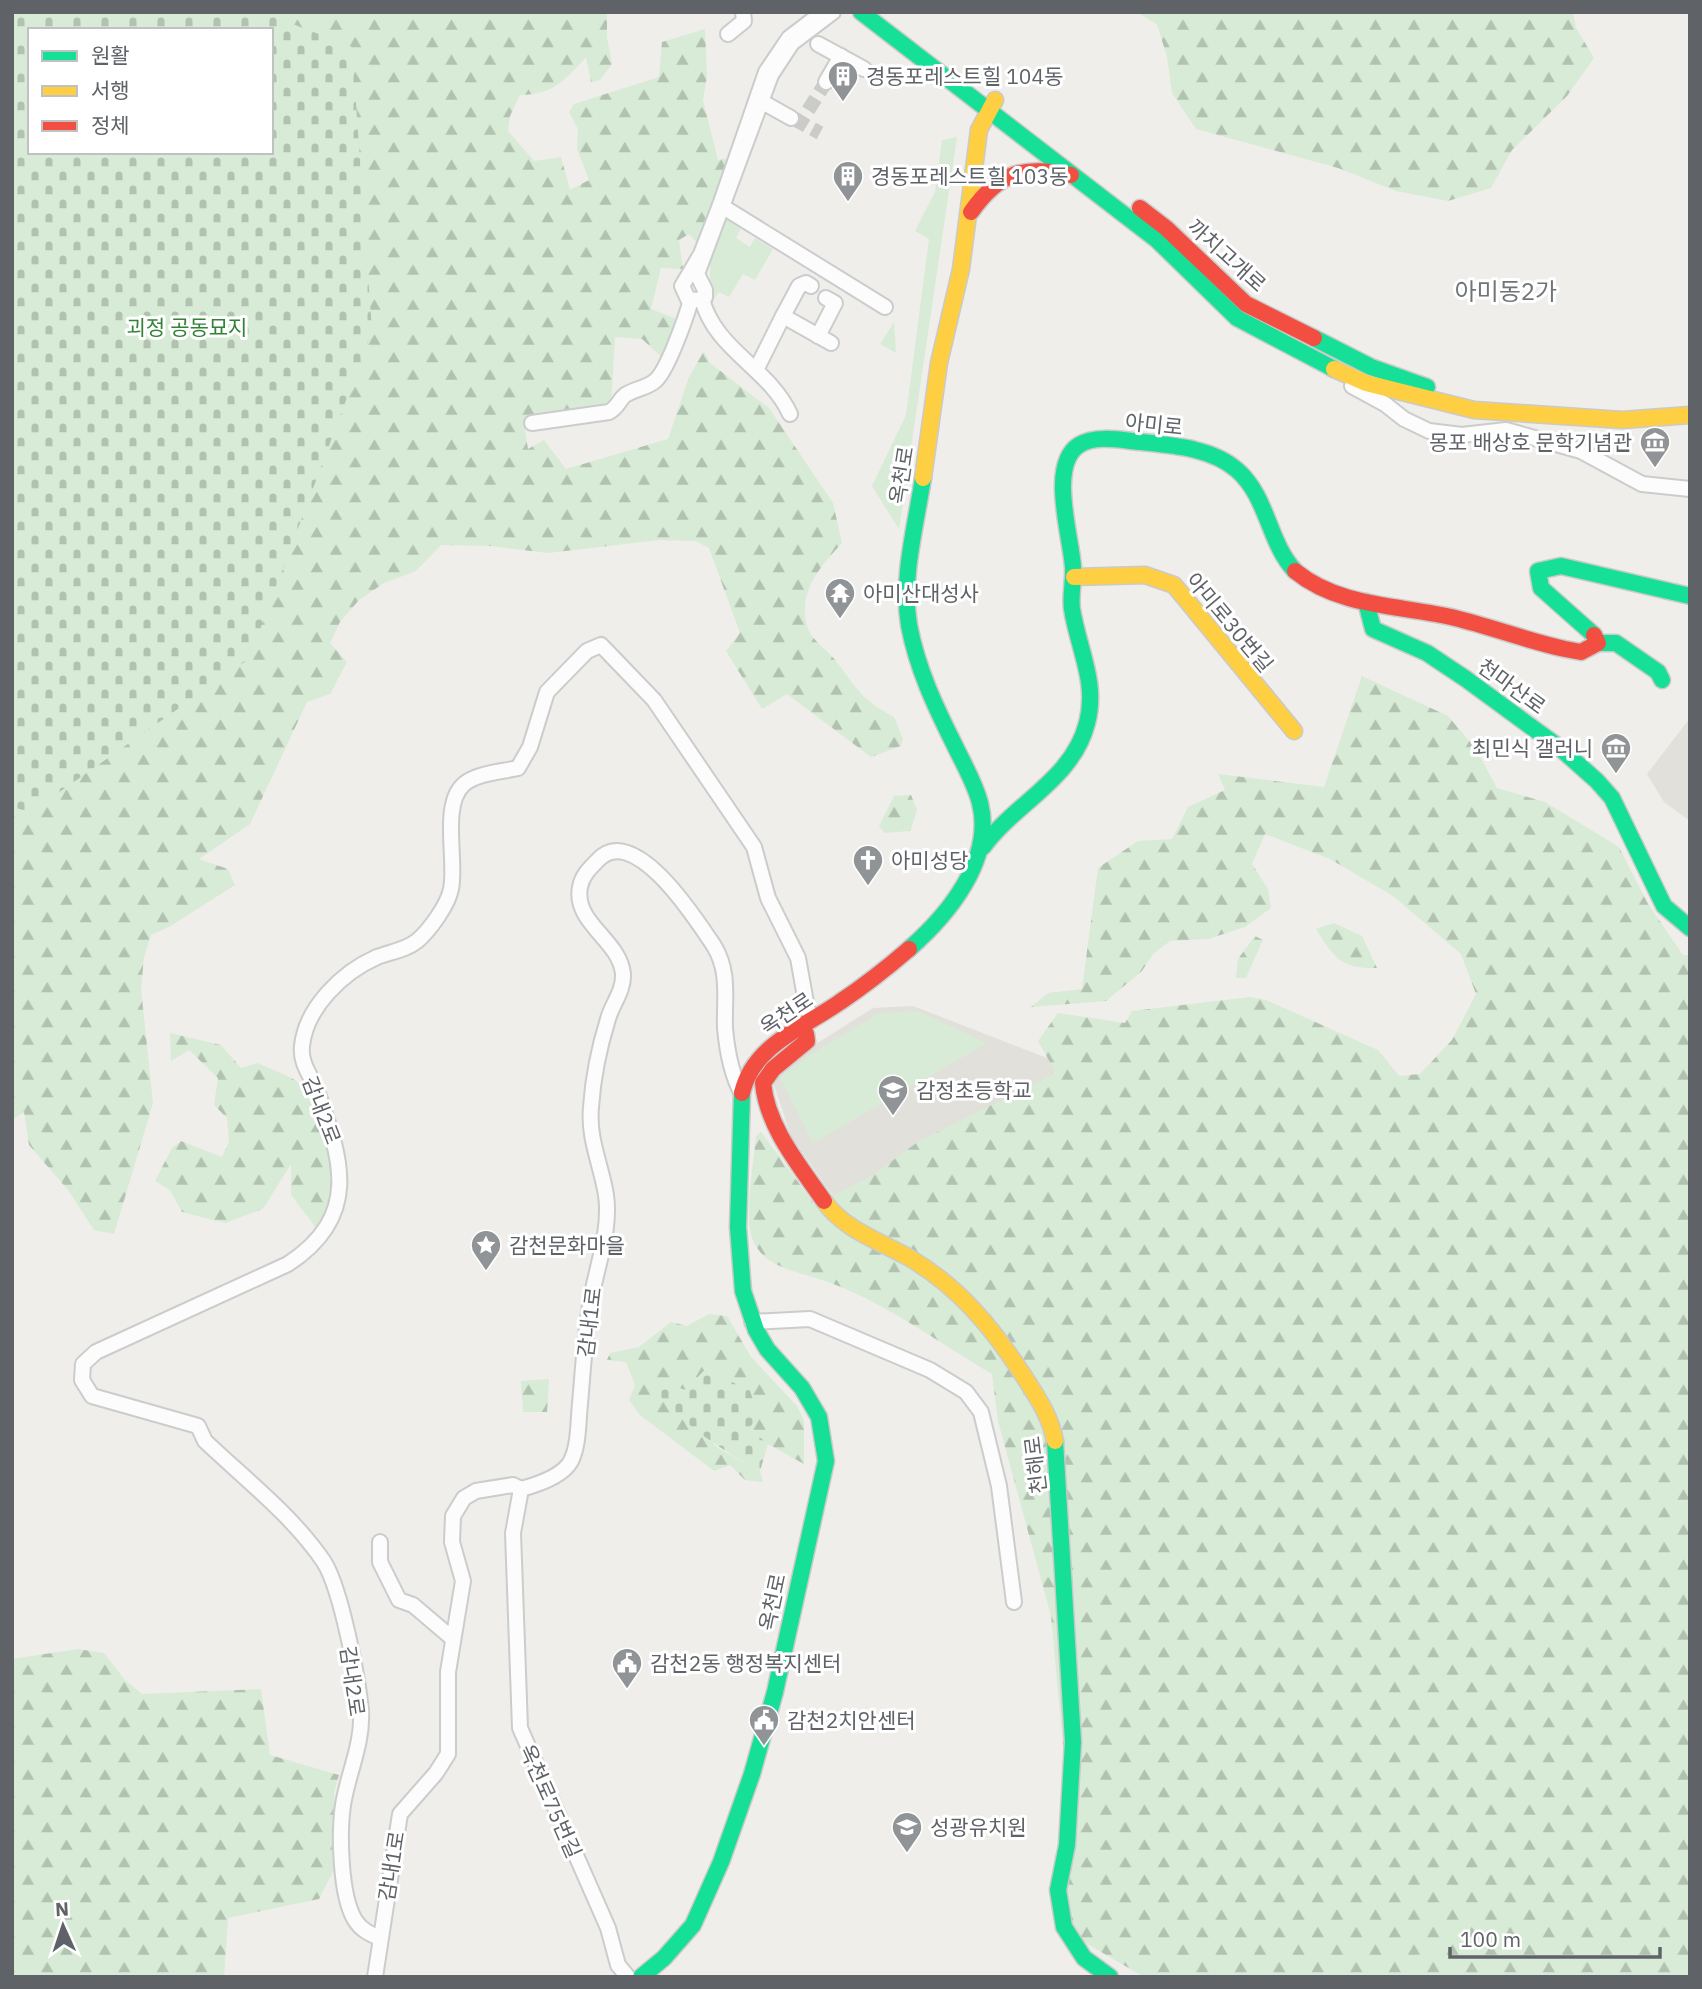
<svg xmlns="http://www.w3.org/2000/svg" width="1702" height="1989" viewBox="0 0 1702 1989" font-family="'IBM Plex Sans','Noto Sans KR',sans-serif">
  <defs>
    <pattern id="forest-firs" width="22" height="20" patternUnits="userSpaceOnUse" patternTransform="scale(1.75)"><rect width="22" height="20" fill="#d8ebd6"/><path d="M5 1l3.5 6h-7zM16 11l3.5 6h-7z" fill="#b2c2b1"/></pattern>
    <pattern id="cemetery-stones" width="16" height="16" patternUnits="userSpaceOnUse" patternTransform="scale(1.75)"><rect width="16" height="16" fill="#d8ebd6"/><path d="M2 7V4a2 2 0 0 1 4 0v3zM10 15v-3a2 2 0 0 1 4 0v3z" fill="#b2c2b1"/></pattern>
  </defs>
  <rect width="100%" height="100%" fill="#efeeea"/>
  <g fill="#e2e0da">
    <polygon points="1690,718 1690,821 1664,802 1647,774"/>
    <polygon points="913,1006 1055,1061 1055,1076 891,1175 833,1196 791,1136 773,1082 800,1054 873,1008"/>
  </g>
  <g fill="#d8ebd6">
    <polygon points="957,137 899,529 872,486 906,415 929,239 915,231 935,192 942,140"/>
    <polygon points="725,218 741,229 736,238 750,247 755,238 773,249 755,280 743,274 729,297 719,292 710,304 710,260"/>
    <polygon points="894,322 896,353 880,344"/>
    <polygon points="918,1011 987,1043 813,1143 780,1077 811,1054 880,1013"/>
  </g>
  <g fill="url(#forest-firs)" fill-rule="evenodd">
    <path d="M12,12h595v26l5,26 -12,16 -9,2 -5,-25c-21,23 -33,38 -66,38l-10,21 -2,15 26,30 27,-4 9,33 19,-10 -12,-31 1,-20 -9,-17 5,-8 85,-27 3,-35 43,-13 2,47 -4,24 15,60 14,-3 -33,88 -10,-11 -10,6 4,29 -22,-1 -10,41 31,12 -18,38 -22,-20 -27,-2 -4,71 -75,11 -11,11 3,19 16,-9 22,29 102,-30 21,-62 15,-26 6,12 59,45 64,95 9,40c-22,24 -46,50 -34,86 4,11 21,23 28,32 21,28 26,39 58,56l9,22 -2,7 -30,11 -84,-63 -25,15 -36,-58 14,-18 -31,-85 -13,-7 -36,-1 -112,13 -58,-7 -49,-1 -25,26 -32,12 -25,17 -19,22 -10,21 17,19 -17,32 -23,8 -57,122 -51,35 29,10 7,16 -66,42 -18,8 -7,22 -3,32 12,114 -39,131 -20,-4 -26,-40 -39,-45 -5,-33 -12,8zM30,30h241v122h-241z"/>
    <polygon points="1136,12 1573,12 1576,28 1594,58 1567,96 1512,150 1491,188 1448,201 1396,191 1338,168 1196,129 1172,93 1167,57 1157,24"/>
    <path d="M1362,676l86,40 28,33 21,39 48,14 74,45 29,57 35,51h7v1022h-546l-60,-35 -14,-24 -4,-29 6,-46 -21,-227 -53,-195 -6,-47c-51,-30 -108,-72 -164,-92 -27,-10 -65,-13 -76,-44 -8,-21 2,-78 4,-102l5,-4 54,73 58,-30 46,-34 137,-68 -18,-32 20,-28 67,10 7,-12 118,-14 16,3 112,50 21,26 21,-2 32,-34 24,-46 -15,-40 -68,-58 -63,-37 -65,-25 -13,30 16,25 3,19 -26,19 -37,12 -38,2 -17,13 -11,17 -36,30 -75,6 17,-14 34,-4 16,-121 40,-27 34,-2 16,-32 37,-17 -7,-16 106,13z"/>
    <polygon points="911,795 917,810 910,831 884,833 879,826 894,796"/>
    <path d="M1334,923l28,13 15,32c-36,1 -43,-10 -61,-39z"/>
    <polygon points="1255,936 1263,940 1246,978 1236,978 1238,959"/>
    <path d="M170,1033l51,12 20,23 17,-5c9,5 34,13 39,19 32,34 50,107 20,147l-26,-34v-31l-28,45 -38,14 -43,-11 -12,-22 -15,-9 17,-33 9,-7 41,16 7,-15 -2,-24 -13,-13 4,-27 -29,-28 -18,11z"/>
    <polygon points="709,1314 727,1316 751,1357 797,1406 804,1421 804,1464 768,1444 748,1428 750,1391 706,1369 685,1390 673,1386 657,1391 718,1448 760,1471 763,1482 745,1480 730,1465 714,1471 640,1415 629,1400 635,1385 626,1362 607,1360 610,1353 639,1347 671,1322 687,1326"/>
    <polygon points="549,1379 547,1412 523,1412 521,1381"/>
    <polygon points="78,1649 104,1653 125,1680 142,1694 261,1689 270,1755 339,1775 334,1792 340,1858 319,1899 228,1918 224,1977 12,1977 12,1659"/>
  </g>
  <g fill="url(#cemetery-stones)" fill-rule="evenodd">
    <path d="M12,12h250l90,35 20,284 -123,328 -218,153 -19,-5zM30,30h241v122h-241z"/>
    <path d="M706,1369l44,22 9,25 -10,12 19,16 -8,27c-40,-22 -75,-45 -104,-80l17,-5 12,4z"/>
  </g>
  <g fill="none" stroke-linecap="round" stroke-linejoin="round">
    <g stroke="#cbcbca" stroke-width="14" stroke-dasharray="14 7" stroke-linecap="butt">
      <polyline points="794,119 820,133"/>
      <polyline points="797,128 826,82"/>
    </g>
    <g stroke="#cbcccc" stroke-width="18">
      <g id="street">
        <polyline points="823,12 789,38 766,72 720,205 701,254 682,286 688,299 697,300 705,297 705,290 697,274 771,75 792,43 833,12"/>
        <polyline points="728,34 744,21 743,12"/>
        <polyline points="818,44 864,69"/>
        <polyline points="826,82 841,56"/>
        <polyline points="757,99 791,118"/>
        <polyline points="720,205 885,307"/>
        <path d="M702,299c13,51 67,69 88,115"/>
        <polyline points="783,316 799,286 806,283 811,286"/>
        <polyline points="818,336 835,303 826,298"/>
        <polyline points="756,370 783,316 831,343"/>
        <polyline points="1352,386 1385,404 1404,419 1429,431 1462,435 1506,430 1581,451 1642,484 1690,489"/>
        <path d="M532,423l77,-11c10,-5 11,-15 18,-18 10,-6 21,-6 29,-14 12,-11 30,-63 35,-80"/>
        <polyline points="752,1322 810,1319 930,1370 966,1392 981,1412 999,1486 1014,1602"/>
        <polyline points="521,1489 513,1533 520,1728 608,1928 618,1965 628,1977"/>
        <polyline points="380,1542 380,1562 399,1600 413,1605 453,1639"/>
        <path d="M380,1938c-10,-4 -19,-8 -25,-18 -15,-24 -16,-87 -12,-115 5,-32 20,-61 18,-94 -3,-33 -20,-122 -37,-149 -31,-46 -79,-83 -119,-121l-7,-15 -106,-30 -10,-16 1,-16 13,-12 192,-88c73,-48 54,-104 29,-173 -6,-16 -17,-27 -15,-45 4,-39 41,-74 75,-89 13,-5 29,-7 40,-16 12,-10 31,-36 34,-52 6,-27 -10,-83 12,-104 13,-12 38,-13 55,-17l12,-21 17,-55 40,-41 14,-6 53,55 100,147 14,51 30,60 9,50 5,12"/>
        <path d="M375,1977l25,-163 36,-41 12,-19v-82l15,-91 -11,-39 1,-26 11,-18 12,-7 37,-6 8,4c15,-4 42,-13 50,-28 8,-16 7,-39 9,-57 3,-35 5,-71 11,-105 6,-33 20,-70 15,-104 -5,-31 -18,-56 -15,-88 2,-30 8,-59 17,-88 4,-15 16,-28 15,-45 -3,-34 -50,-51 -43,-87 2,-11 9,-18 17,-26 36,-41 99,58 117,85 16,26 10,53 11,82 2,23 6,46 17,66"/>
      </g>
    </g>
    <g stroke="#cacacb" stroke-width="19">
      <g id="fast">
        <polyline points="861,12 1157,240 1237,318 1334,369"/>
        <polyline points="1314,338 1371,367 1427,387"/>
        <polyline points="1366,602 1373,629 1427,653 1466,679 1560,748 1597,781 1612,798 1664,906 1690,928"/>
        <polyline points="1594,635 1541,588 1538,571 1561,566 1690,596"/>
        <polyline points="1598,643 1616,643 1658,672 1662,680"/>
        <path d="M983,847c32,-44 90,-68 104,-124 11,-40 -9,-75 -15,-114 -2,-14 2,-28 1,-42 -2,-31 -25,-102 6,-122 14,-9 37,-6 52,-4 35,4 79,5 106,29 31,27 31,72 58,101"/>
        <path d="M909,949c40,-35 85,-90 71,-146 -5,-20 -17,-40 -26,-59 -19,-38 -37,-76 -45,-119 -8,-47 7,-100 14,-147"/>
        <polyline points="1055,1441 1073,1742 1067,1845 1058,1890 1064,1927 1084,1958 1110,1977"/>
        <polyline points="641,1977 664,1958 693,1925 721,1862 752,1774 775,1692 826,1461 819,1417 802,1388 767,1349 756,1330 743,1291 738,1227 742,1093"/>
      </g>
    </g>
    <g stroke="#cacacb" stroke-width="19">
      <g id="slow">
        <polyline points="1334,369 1366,383 1474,410 1622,420 1690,415"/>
        <polyline points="923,478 939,363 961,269 979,130 995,100"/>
        <polyline points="1074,577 1145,575 1174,585 1294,731"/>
        <path d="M824,1201c19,28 55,40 84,56 50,29 84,70 115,118 14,22 27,40 32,66"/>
      </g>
    </g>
    <g stroke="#cacacb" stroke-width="19">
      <g id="jam">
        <polyline points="1140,208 1166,228 1246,304 1314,338"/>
        <path d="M971,212c29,-41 52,-46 100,-37"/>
        <path d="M1295,571c45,37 107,34 160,47 37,9 73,23 110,31l16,3 17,-9 -4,-8"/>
        <path d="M806,1034l1,7 -34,28 -10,14c4,44 37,83 61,118"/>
        <path d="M742,1093c11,-48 61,-65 98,-91 24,-16 47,-34 69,-53"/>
      </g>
    </g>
    <use href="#street" stroke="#fdfcfc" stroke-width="14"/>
    <use href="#fast" stroke="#16e098" stroke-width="16"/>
    <use href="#slow" stroke="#ffcf43" stroke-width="16"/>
    <use href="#jam" stroke="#f24e42" stroke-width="16"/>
  </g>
  <defs>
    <g id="building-pin" transform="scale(1.575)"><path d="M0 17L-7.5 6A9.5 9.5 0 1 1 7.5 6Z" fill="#919496" stroke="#fff"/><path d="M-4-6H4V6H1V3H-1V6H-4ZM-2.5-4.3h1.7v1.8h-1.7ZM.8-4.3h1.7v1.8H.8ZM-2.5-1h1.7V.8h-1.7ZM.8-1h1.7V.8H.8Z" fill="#fff"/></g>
    <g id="museum-pin" transform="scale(1.575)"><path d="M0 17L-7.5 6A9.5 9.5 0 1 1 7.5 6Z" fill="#919496" stroke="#fff"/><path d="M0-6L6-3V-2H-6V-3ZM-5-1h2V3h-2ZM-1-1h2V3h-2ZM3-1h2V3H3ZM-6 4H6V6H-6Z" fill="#fff"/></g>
    <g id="temple-pin" transform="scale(1.575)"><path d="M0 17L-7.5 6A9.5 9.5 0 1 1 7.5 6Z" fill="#919496" stroke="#fff"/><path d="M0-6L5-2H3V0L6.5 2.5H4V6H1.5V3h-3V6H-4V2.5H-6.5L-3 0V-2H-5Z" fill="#fff"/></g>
    <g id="church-pin" transform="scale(1.575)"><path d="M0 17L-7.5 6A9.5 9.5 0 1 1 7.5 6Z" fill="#919496" stroke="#fff"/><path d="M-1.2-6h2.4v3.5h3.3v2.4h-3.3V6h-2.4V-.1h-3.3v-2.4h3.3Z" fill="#fff"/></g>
    <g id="school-pin" transform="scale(1.575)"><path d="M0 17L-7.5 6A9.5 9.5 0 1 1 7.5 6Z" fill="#919496" stroke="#fff"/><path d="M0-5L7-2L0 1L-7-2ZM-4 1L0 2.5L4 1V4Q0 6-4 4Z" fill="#fff"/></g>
    <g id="sight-pin" transform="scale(1.575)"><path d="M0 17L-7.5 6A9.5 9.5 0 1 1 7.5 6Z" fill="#919496" stroke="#fff"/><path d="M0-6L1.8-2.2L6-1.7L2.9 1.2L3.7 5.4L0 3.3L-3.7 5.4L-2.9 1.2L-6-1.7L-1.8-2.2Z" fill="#fff"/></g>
    <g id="civic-pin" transform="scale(1.575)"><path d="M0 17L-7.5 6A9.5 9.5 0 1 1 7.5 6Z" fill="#919496" stroke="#fff"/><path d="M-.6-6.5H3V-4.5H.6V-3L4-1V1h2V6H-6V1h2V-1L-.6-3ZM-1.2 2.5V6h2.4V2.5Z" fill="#fff"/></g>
  </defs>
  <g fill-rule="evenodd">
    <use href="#building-pin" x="843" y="76"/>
    <use href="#building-pin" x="848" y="176"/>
    <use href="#museum-pin" x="1655" y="442"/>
    <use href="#temple-pin" x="840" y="593"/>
    <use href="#museum-pin" x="1616" y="748"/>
    <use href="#church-pin" x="868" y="860"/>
    <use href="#school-pin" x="893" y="1090"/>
    <use href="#sight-pin" x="486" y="1245"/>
    <use href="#civic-pin" x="627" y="1663"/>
    <use href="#civic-pin" x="764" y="1720"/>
    <use href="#school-pin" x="907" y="1827"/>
  </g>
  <g text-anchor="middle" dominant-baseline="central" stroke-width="6" stroke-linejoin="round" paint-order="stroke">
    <g font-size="21" fill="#5f6368" stroke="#fff" text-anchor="start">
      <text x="866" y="76">경동포레스트힐 104동</text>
      <text x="871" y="176">경동포레스트힐 103동</text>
      <text x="1632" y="442" text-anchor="end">몽포 배상호 문학기념관</text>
      <text x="863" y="593">아미산대성사</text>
      <text x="1593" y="748" text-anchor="end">최민식 갤러니</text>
      <text x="891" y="860">아미성당</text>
      <text x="916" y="1090">감정초등학교</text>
      <text x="509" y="1245">감천문화마을</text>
      <text x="650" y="1663">감천2동 행정복지센터</text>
      <text x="787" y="1720">감천2치안센터</text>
      <text x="930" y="1827">성광유치원</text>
    </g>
    <g font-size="21" fill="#5f6368" stroke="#fff">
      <text transform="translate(1227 255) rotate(42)">까치고개로</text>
      <text transform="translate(1154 424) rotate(6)">아미로</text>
      <text transform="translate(901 475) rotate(-81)">옥천로</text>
      <text transform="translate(1230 622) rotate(50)">아미로30번길</text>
      <text transform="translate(1512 686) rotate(36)">천마산로</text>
      <text transform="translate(786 1013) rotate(-34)">옥천로</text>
      <text transform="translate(322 1110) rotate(69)">감내2로</text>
      <text transform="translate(589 1322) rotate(-83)">감내1로</text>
      <text transform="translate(1035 1465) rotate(-97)">천해로</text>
      <text transform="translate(772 1602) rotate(-78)">옥천로</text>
      <text transform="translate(353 1681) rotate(82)">감내2로</text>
      <text transform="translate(551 1801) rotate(66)">옥천로75번길</text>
      <text transform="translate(391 1866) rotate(-81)">감내1로</text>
    </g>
    <g font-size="21" fill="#348238" stroke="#fff">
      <text x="187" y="327">괴정 공동묘지</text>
    </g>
    <g font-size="24" fill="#70757a" stroke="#fff">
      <text x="1506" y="291">아미동2가</text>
    </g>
  </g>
  <rect width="1702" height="1989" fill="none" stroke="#5f6368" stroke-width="28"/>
  <rect x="28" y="28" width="245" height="126" fill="#ffffff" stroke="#bfc1c3" stroke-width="2"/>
  <rect x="42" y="51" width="35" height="10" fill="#16e098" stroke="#bfc1c3" stroke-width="2"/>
  <text x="91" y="63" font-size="21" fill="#5f6368">원활</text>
  <rect x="42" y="86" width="35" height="10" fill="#ffcf43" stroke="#bfc1c3" stroke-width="2"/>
  <text x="91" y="98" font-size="21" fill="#5f6368">서행</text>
  <rect x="42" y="121" width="35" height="10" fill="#f24e42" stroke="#bfc1c3" stroke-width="2"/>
  <text x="91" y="133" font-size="21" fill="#5f6368">정체</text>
  <g transform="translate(63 1926) rotate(357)" stroke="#ffffff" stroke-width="5" paint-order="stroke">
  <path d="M0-5L12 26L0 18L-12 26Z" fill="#5f6368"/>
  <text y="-10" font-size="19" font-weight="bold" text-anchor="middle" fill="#5f6368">N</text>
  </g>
  <path d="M1450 1947v10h210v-10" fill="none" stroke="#5f6368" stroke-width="3.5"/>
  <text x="1460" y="1947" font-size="21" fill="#5f6368" stroke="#ffffff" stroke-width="5" paint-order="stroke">100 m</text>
</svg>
